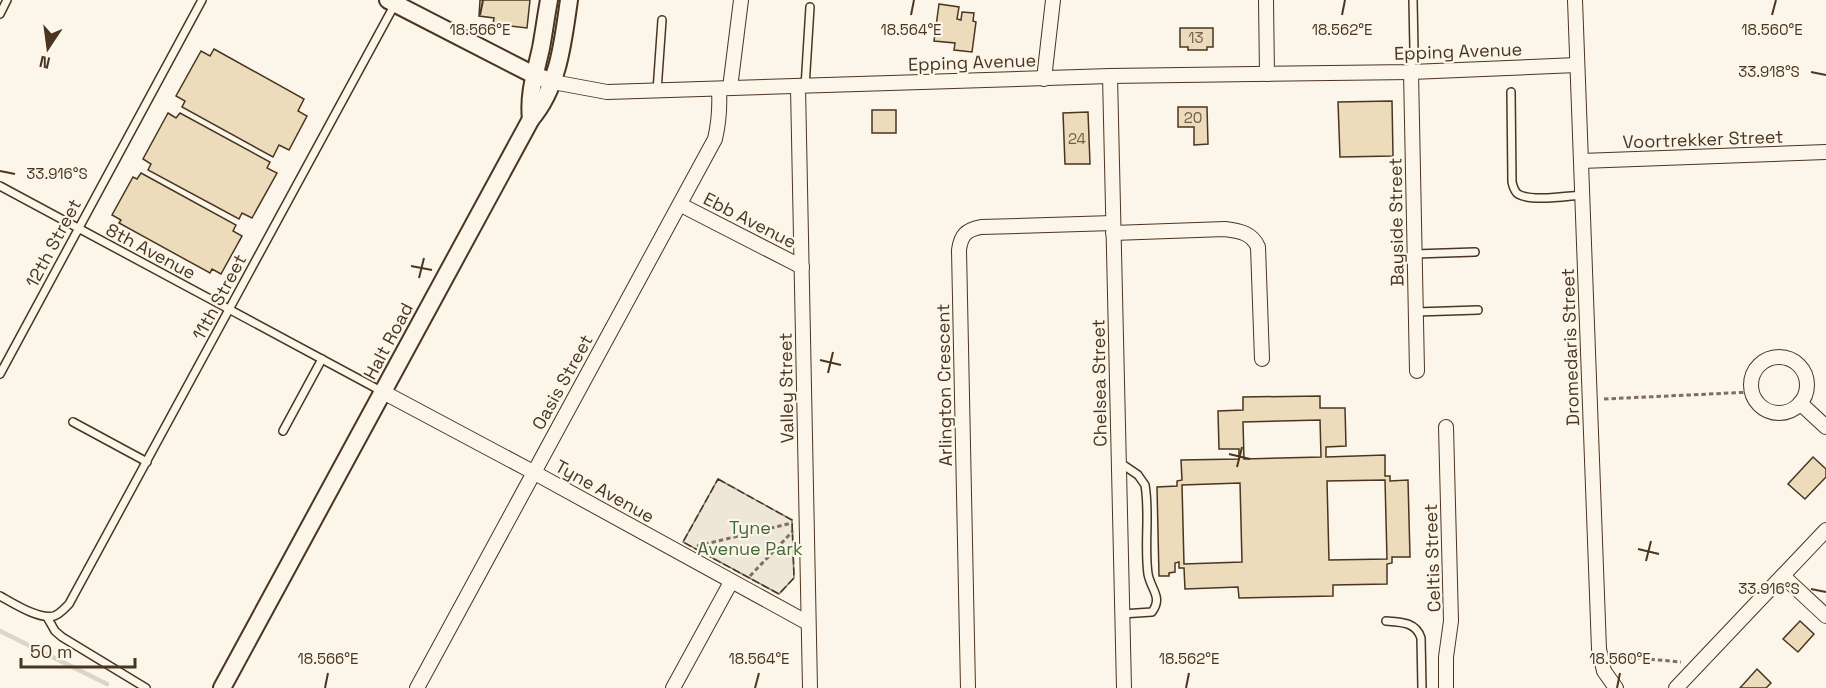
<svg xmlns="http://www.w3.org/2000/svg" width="1826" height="688" viewBox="0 0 1826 688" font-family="'Space Grotesk',sans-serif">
  <rect width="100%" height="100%" fill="#fbf6e9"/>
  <polygon fill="#ede6d9" stroke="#887966" stroke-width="1.5" points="718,479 792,520 794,578 779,594 683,542"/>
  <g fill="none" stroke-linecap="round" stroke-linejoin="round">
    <polyline stroke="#dcd4c6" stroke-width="4.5" points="0,631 107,684"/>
  </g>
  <g fill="#ecdcbc" stroke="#4a3520" stroke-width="1.5" fill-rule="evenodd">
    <polygon points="480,0 530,0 527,28 493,24 494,18 479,16"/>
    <polygon points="939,4 959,7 957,19 961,20 962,12 974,13 973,21 976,22 972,52 954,50 955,43 934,41"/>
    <polygon points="1180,28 1213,28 1213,47 1207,47 1207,50 1188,50 1188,47 1180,47"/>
    <polygon points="214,49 304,99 298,111 307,116 289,150 279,145 273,157 182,107 185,101 176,96 201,51 210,56"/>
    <polygon points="1392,101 1393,156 1340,157 1338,102"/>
    <polygon points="1178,107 1207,107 1208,144 1194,145 1194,127 1178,127"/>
    <rect x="872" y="110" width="24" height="23"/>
    <polygon points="1088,112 1090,164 1065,164 1063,113"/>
    <polygon points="168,113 176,118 180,113 270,162 267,168 277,173 252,218 242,213 239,219 148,170 151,164 143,159"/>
    <polygon points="141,173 236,225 233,231 242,236 221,274 212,269 210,273 119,223 121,220 112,215 133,177 137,179"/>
    <path d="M1320,396v12h25l1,38 -20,1v10l59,-2v21h5v5l18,-1 2,77h-18v6l-5,1v20l-54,1v11l-94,2 -1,-11 -53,2 -1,-21h-5v-6l-4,1v9l-6,1v3h-10l-2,-89 20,-1v-5l5,-1 -1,-20 58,-1v-10h-20l-1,-38 25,-1v-13zM1320,420l1,37 -77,2 -1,-37zM1385,480l2,79 -58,1 -2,-79zM1240,483l2,79 -58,2 -2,-79z"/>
    <polygon points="1813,457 1826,469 1826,477 1805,499 1788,484"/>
    <polygon points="1800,621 1814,634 1798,652 1783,639"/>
    <polygon points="1757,669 1771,683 1766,688 1740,688"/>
  </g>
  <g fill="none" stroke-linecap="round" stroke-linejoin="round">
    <g stroke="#4a3520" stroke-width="10">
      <g id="service">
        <polyline points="0,14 7,0"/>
        <polyline points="1411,72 1414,50 1413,0"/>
        <polyline points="805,87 810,7"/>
        <polyline points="657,91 662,20"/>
        <path d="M1511,92l1,90c1,4 2,9 6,12 13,8 49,2 64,1"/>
        <polyline points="0,186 383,392"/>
        <polyline points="1415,254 1475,252"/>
        <polyline points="1416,312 1478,310"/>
        <polyline points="0,374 202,0"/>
        <polyline points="73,422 147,462"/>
        <polyline points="283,431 322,359"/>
        <path d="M1119,462l19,13 7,10c5,29 -1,59 3,89 3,16 15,23 4,38l-30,2"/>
        <path d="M0,596c13,7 39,24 54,20 6,-2 10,-7 15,-12l326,-600"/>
        <polyline points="47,617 55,631 62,637 146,688"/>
        <path d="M1386,621c15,1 30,1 35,17l1,50"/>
      </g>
    </g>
    <g stroke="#4a3520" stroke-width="16">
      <g id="minor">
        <polyline points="1266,0 1267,74"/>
        <polyline points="1575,0 1599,649 1604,671 1616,688"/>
        <polyline points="1411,72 1417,371"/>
        <polyline points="1110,76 1124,688"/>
        <polyline points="1044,79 1053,0"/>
        <polyline points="553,82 607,92 1110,76 1411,72 1577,65"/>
        <polyline points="798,87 810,688"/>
        <polyline points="730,88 741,0"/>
        <polyline points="1581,161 1826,152"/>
        <polyline points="681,205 802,267"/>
        <path d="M1113,233l112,-4c15,2 27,4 33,18l4,112"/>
        <circle cx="1779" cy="385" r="28"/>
        <polyline points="383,392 533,472 808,623"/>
        <polyline points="1800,403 1826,427"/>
        <polyline points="1446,427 1451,621 1446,657 1446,688"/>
        <polyline points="1783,576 1826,616"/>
        <path d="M417,688l298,-549c4,-17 5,-32 4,-50"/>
        <polyline points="673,688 731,582"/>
        <path d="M968,688l-9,-438c2,-15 7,-20 22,-23l132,-4"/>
        <polyline points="1676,688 1826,530"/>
      </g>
    </g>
    <g stroke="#4a3520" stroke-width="20">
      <g id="tertiary">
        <polyline points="388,0 534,75 553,82"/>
        <path d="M531,119c-3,-25 5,-48 10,-71 3,-16 5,-32 8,-48"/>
        <path d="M222,688l309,-569c28,-33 32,-78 38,-119"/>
      </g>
    </g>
    <g stroke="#7f6f5c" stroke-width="3" stroke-dasharray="4.5 3" stroke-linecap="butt">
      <polyline points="1604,399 1752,392"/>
      <polyline points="697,546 792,523"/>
      <polyline points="750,576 793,531"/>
      <polyline points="1613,656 1681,662"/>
    </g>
    <use href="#service" stroke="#fbf6e9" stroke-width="7"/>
    <use href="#minor" stroke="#fbf6e9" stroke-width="14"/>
    <use href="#tertiary" stroke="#fbf6e9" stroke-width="16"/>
    <polygon stroke="#4a3520" stroke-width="1.5" stroke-dasharray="8 3" stroke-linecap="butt" points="718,479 792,520 794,578 779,594 683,542"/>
  </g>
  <path fill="none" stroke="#4a3520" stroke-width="2" d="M480,15l3,-15M911,15l3,-15M1342,15l3,-15M1772,15l4,-15M1811,72l15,3M0,171l15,3M411,266l21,4M419,278l5,-20M820,360l21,5M828,373l5,-21M1229,454l21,5M1237,467l5,-20M1638,549l21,5M1646,561l5,-20M1811,589l15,3M325,688l3,-15M755,688l4,-15M1186,688l3,-15M1617,688l3,-15"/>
  <g text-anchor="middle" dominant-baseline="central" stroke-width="4.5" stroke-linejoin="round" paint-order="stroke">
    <g font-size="15" fill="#725f47">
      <text x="1196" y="37">13</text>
      <text x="1193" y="117">20</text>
      <text x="1077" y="138">24</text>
    </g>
    <g font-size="18" fill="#4a3520" stroke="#fbf6e9">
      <text transform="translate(1458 51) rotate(-2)">Epping Avenue</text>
      <text transform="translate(972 62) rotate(-2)">Epping Avenue</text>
      <text transform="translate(1703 139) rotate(-2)">Voortrekker Street</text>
      <text transform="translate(750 220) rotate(27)">Ebb Avenue</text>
      <text transform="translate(1396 222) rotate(-91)">Bayside Street</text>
      <text transform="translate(53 243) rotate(-62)">12th Street</text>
      <text transform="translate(151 251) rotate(28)">8th Avenue</text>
      <text transform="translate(219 297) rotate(-62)">11th Street</text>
      <text transform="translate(388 341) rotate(-62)">Halt Road</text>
      <text transform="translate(1570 347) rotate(-92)">Dromedaris Street</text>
      <text transform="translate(562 382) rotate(-61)">Oasis Street</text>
      <text transform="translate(1099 383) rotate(-91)">Chelsea Street</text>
      <text transform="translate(944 385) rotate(-91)">Arlington Crescent</text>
      <text transform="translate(786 388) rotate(-91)">Valley Street</text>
      <text transform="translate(605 491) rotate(29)">Tyne Avenue</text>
      <text transform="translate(1432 558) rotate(-92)">Celtis Street</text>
    </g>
    <g font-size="18" fill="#436837" stroke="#fbf6e9">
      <text x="750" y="527">Tyne<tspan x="750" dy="21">Avenue Park</tspan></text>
    </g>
  </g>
  <g font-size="15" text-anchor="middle" fill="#4a3520" stroke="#fbf6e9" stroke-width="4.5" stroke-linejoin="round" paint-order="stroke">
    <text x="480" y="35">18.566°E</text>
    <text x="911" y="35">18.564°E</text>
    <text x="1342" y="35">18.562°E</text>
    <text x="1772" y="35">18.560°E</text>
    <text x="1769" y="77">33.918°S</text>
    <text x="57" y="179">33.916°S</text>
    <text x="1769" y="594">33.916°S</text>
    <text x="328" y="664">18.566°E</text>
    <text x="759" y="664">18.564°E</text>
    <text x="1189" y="664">18.562°E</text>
    <text x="1620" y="664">18.560°E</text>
  </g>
  <g transform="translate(48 48) rotate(193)" stroke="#fbf6e9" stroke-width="4.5" paint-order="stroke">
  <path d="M0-4.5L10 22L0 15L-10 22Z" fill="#4a3520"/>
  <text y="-9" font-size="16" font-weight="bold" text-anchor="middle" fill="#4a3520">N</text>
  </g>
  <path d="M21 658v9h114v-9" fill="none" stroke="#4a3520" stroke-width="3"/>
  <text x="30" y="658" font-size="18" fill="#4a3520" stroke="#fbf6e9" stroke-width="4.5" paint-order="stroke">50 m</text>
</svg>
